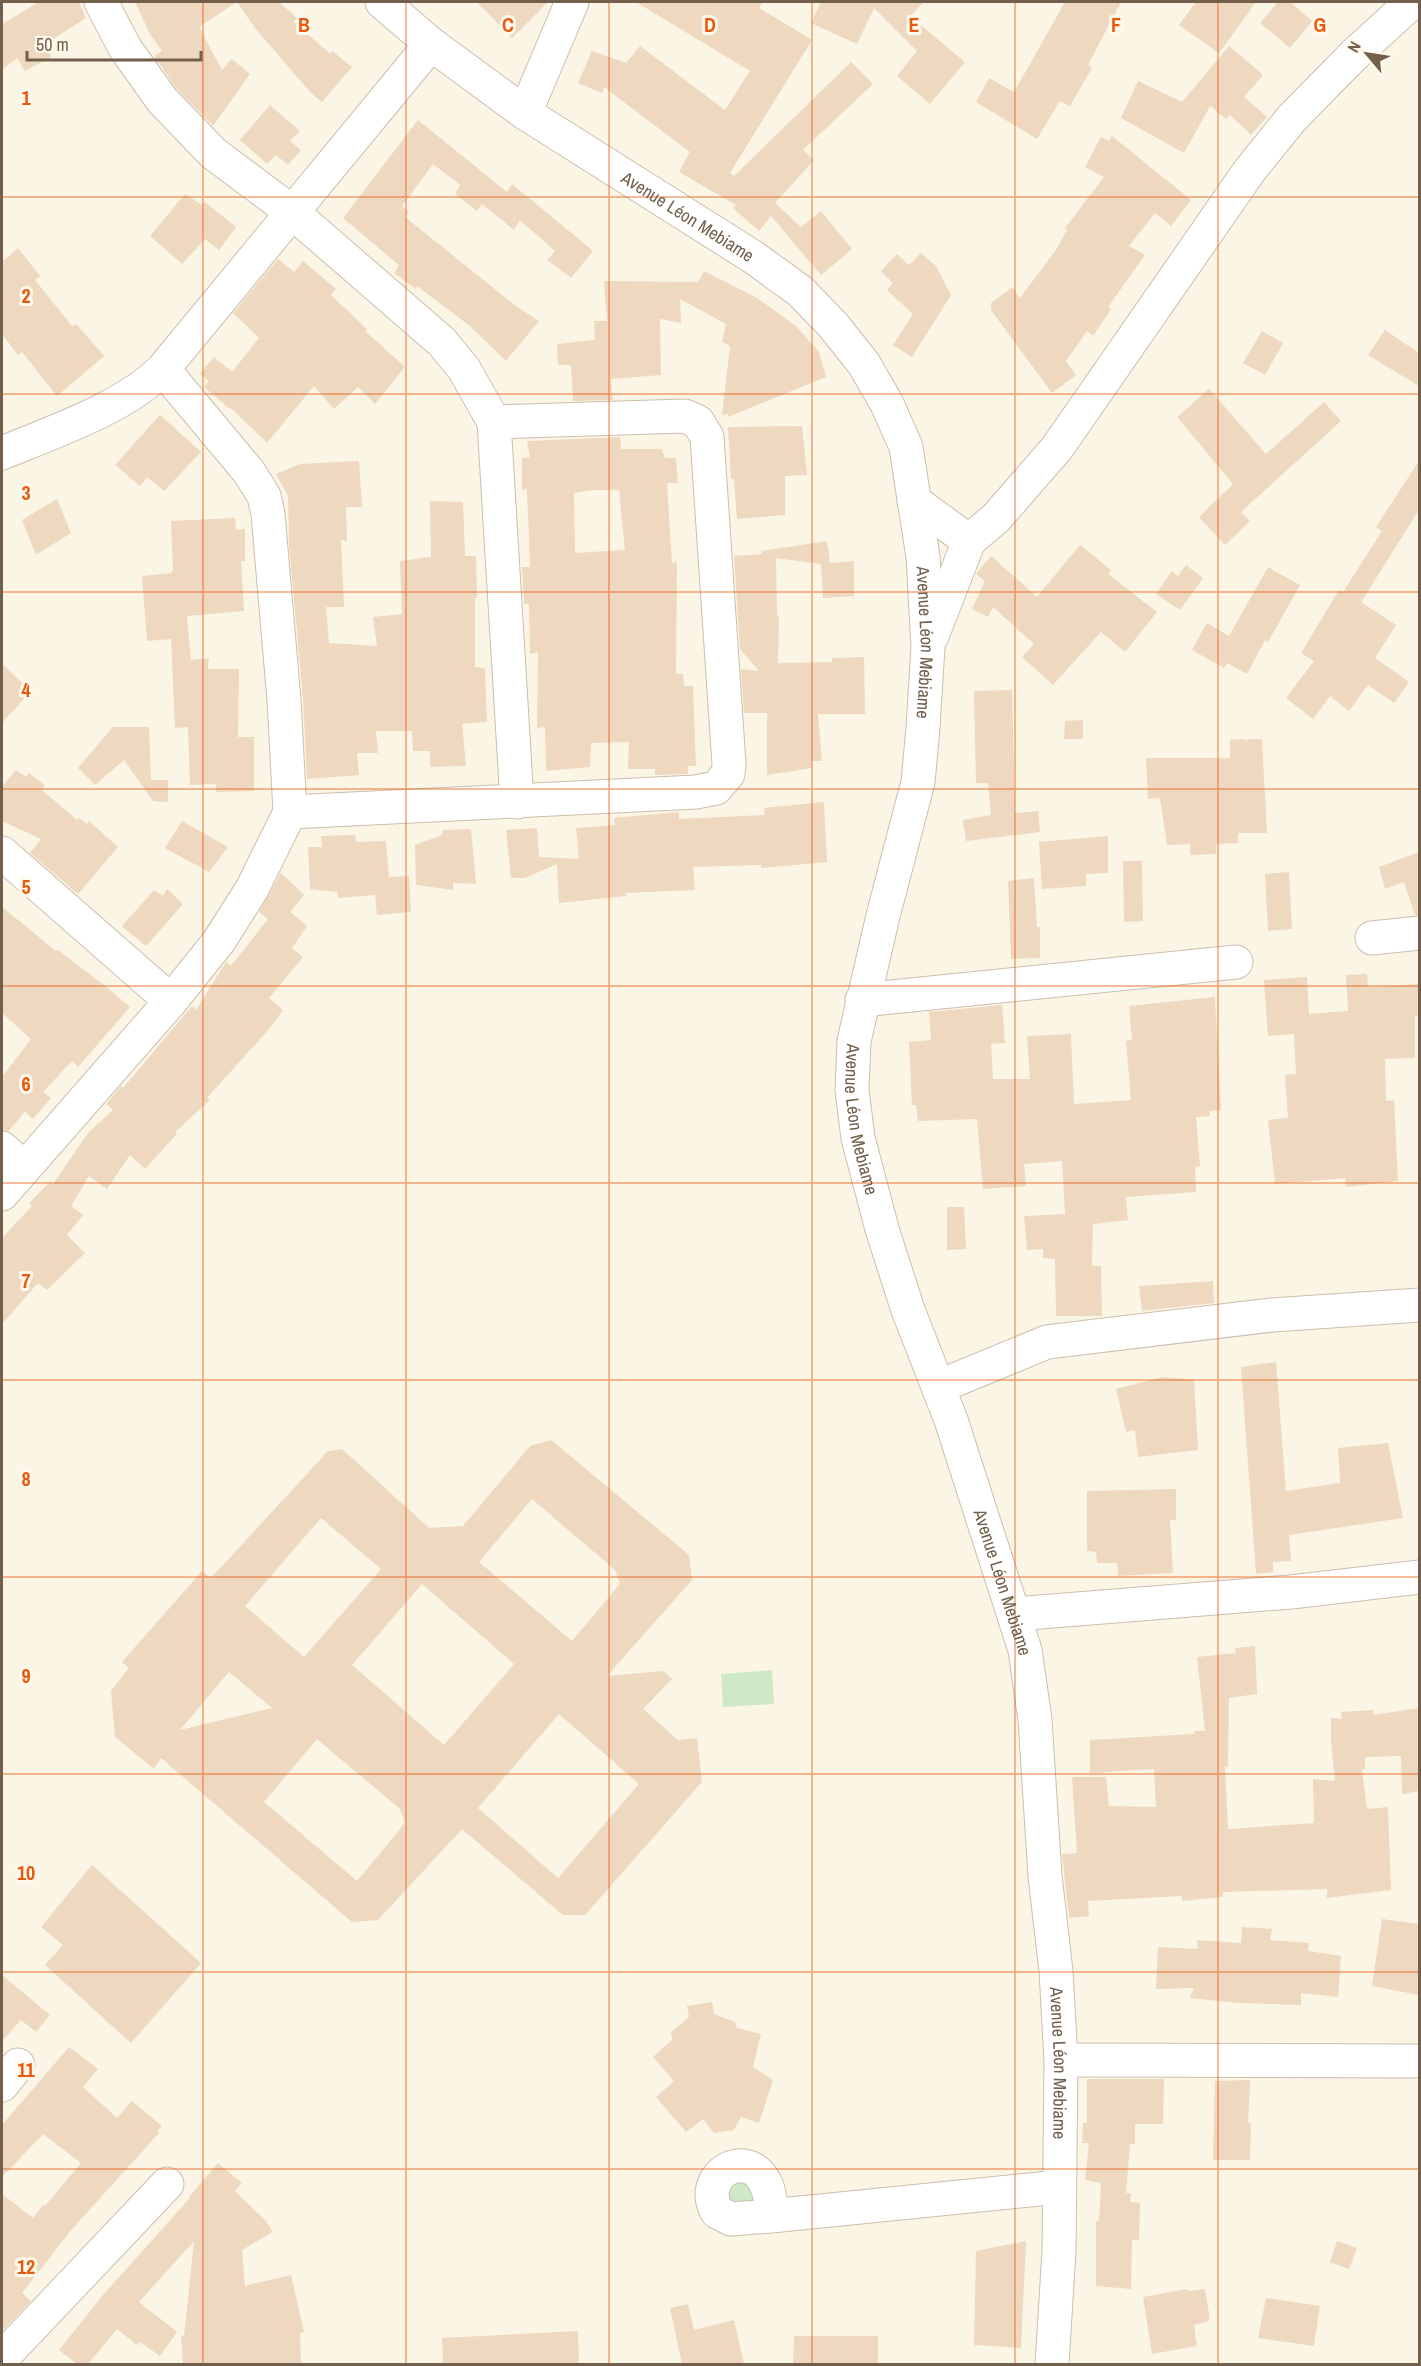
<svg xmlns="http://www.w3.org/2000/svg" width="1421" height="2366" viewBox="0 0 1421 2366" font-family="'Archivo Narrow',sans-serif">
  <rect width="100%" height="100%" fill="#fbf5e6"/>
  <g fill="#cfe8c5">
    <polygon points="772,1670 774,1704 723,1707 721,1674"/>
    <polygon points="747,2179 757,2205 731,2215 722,2188"/>
  </g>
  <g fill="#eed8bf" fill-rule="evenodd">
    <polygon points="39,2 79,2 86,18 45,44 51,57 25,71 17,58 2,70 2,24"/>
    <polygon points="135,2 237,2 199,27 222,70 232,59 250,74 213,126 176,88 154,56 162,51 150,34"/>
    <polygon points="237,2 279,2 298,19 293,21 330,54 332,51 352,67 322,102 310,92 255,28"/>
    <polygon points="477,2 548,2 512,38"/>
    <polygon points="636,2 763,2 759,8 812,40 730,173 734,176 851,62 873,84 803,150 814,160 775,203 801,227 821,211 852,249 821,275 771,216 759,231 733,208 736,205 679,172 690,152 604,87 602,93 578,83 592,51 626,63 640,46 725,110 750,71"/>
    <polygon points="821,2 924,2 910,16 965,62 930,104 897,76 917,51 874,8 857,44 811,23"/>
    <polygon points="1065,2 1121,2 1088,65 1092,68 1070,106 1060,101 1037,139 976,102 989,78 1014,92"/>
    <polygon points="1196,2 1256,2 1219,53 1179,25"/>
    <polygon points="1278,2 1290,2 1312,21 1290,48 1260,23"/>
    <polygon points="1229,46 1263,75 1244,97 1267,117 1251,135 1230,115 1226,119 1210,106 1184,153 1121,118 1138,81 1182,102"/>
    <polygon points="270,105 300,131 290,141 301,150 288,165 276,155 267,164 240,140"/>
    <polygon points="418,120 507,192 512,184 593,251 571,278 547,260 555,251 520,220 514,230 482,204 477,211 455,194 460,185 433,164 402,206 409,212 405,217 516,306 539,321 506,361 470,326 417,286 416,289 394,273 399,265 343,218"/>
    <polygon points="1112,136 1191,200 1171,226 1155,213 1129,246 1145,255 1108,307 1111,309 1093,336 1087,331 1066,361 1076,375 1052,393 991,310 991,303 1012,287 1020,298 1056,250 1067,230 1065,228 1104,177 1085,167 1101,137 1109,141"/>
    <polygon points="185,194 202,205 205,202 236,227 219,250 205,239 182,264 150,236"/>
    <polygon points="18,248 40,276 35,280 72,326 76,324 104,356 57,396 22,352 18,355 2,334 2,262"/>
    <polygon points="921,253 936,266 951,295 912,357 893,345 913,314 887,290 893,283 881,271 897,254 909,265"/>
    <polygon points="278,259 294,272 303,261 336,289 331,295 367,329 365,331 405,367 375,404 358,387 334,409 314,386 267,443 231,408 230,409 204,387 209,381 200,374 214,357 232,372 259,338 233,313"/>
    <polygon points="704,271 757,298 796,326 819,352 826,377 728,417 728,414 722,415 730,346 722,342 726,324 680,299 681,323 660,319 661,375 611,379 613,400 573,401 571,365 558,365 557,344 595,340 594,321 607,321 604,281 698,282"/>
    <polygon points="1385,330 1419,353 1419,386 1368,355"/>
    <polygon points="1262,331 1283,343 1265,375 1243,363"/>
    <polygon points="1209,389 1266,454 1324,402 1341,421 1241,512 1250,521 1225,545 1199,517 1233,484 1177,417"/>
    <polygon points="160,415 201,452 164,491 147,477 140,486 115,465"/>
    <polygon points="802,426 807,475 785,476 785,515 737,519 734,479 731,479 728,427"/>
    <path d="M620,437l1,12h41l3,9h11l2,25h-11l5,80 5,-1 -1,112h7l1,12h9l3,80h-8v8l-33,1v-6h-27l1,-27 -38,1 -1,24 -44,4 -1,-44 -8,1 1,-76 -8,2 -1,-50h-5l-2,-37h8l-3,-78 -5,1v-32l8,-1 -3,-16zM594,490h25l6,60 -50,3 -1,-60z"/>
    <polygon points="359,461 362,507 346,507 347,541 341,540 344,607 326,607 329,643 377,646 373,617 402,614 400,561 431,557 430,501 463,502 465,556 476,556 477,598 475,598 475,667 485,668 487,722 462,724 466,766 430,767 430,751 413,751 412,731 376,731 378,753 357,753 359,775 307,779 303,699 289,544 288,496 276,474 300,464"/>
    <polygon points="1419,461 1419,510 1361,602 1396,625 1375,658 1409,682 1394,703 1368,685 1349,711 1330,696 1313,719 1286,698 1314,661 1301,653 1339,590 1343,592 1382,531 1376,527"/>
    <polygon points="57,499 71,533 36,555 22,520"/>
    <polygon points="235,518 236,530 245,529 245,561 241,561 244,611 187,616 191,660 209,658 208,669 239,669 238,737 254,737 254,791 216,792 216,784 190,785 188,727 175,728 171,639 147,641 142,576 171,573 173,570 171,521"/>
    <polygon points="827,541 830,563 854,561 854,596 823,598 821,564 776,558 777,616 779,615 778,663 832,662 832,658 864,657 865,714 818,714 822,761 811,761 812,768 767,775 767,713 744,713 741,669 759,671 740,649 734,556 762,554 762,551"/>
    <polygon points="1080,545 1111,570 1108,574 1157,612 1125,652 1101,632 1053,685 1022,657 1034,644 993,607 988,617 972,609 985,581 976,574 991,556 1037,597"/>
    <polygon points="1186,565 1203,578 1180,610 1156,594 1172,571 1178,576"/>
    <polygon points="1268,567 1300,585 1268,642 1265,640 1247,674 1227,663 1224,668 1192,650 1207,623 1229,636"/>
    <polygon points="2,664 31,691 2,723"/>
    <polygon points="1012,690 1015,813 1038,811 1040,832 966,841 963,820 991,815 988,783 976,783 974,691"/>
    <polygon points="1083,720 1083,739 1064,739 1065,721"/>
    <polygon points="113,727 149,727 151,780 168,780 168,802 153,801 124,760 95,785 78,768"/>
    <polygon points="1244,739 1247,741 1248,739 1262,739 1267,833 1238,833 1238,843 1216,844 1216,854 1190,855 1190,844 1167,845 1160,798 1148,799 1146,758 1230,758 1230,740"/>
    <polygon points="16,770 26,777 29,773 45,785 42,790 77,820 79,818 87,824 89,821 118,847 78,894 30,853 41,839 2,821 2,786"/>
    <polygon points="824,802 827,862 761,868 761,865 693,867 695,890 626,893 626,896 559,903 557,864 525,878 511,878 506,830 537,828 539,857 579,859 576,828 615,825 614,818 679,812 679,819 765,815 764,808"/>
    <polygon points="182,821 228,847 209,872 165,848"/>
    <polygon points="471,829 476,884 453,883 453,890 416,885 415,845 442,835 443,830"/>
    <polygon points="355,835 356,842 386,841 389,877 409,876 411,912 377,915 375,895 339,898 337,892 310,889 308,847 322,847 321,836"/>
    <polygon points="1108,836 1108,873 1086,874 1086,886 1042,889 1039,842"/>
    <polygon points="1419,852 1419,915 1415,915 1404,882 1385,889 1379,867"/>
    <polygon points="1123,861 1142,861 1143,921 1124,922"/>
    <polygon points="1289,872 1292,929 1268,931 1265,874"/>
    <polygon points="281,873 304,895 290,912 307,926 292,948 303,957 269,998 283,1010 270,1028 207,1098 210,1100 175,1132 177,1134 145,1169 130,1155 107,1189 89,1176 71,1206 83,1215 67,1235 85,1253 47,1290 38,1283 2,1324 2,1238 32,1206 29,1203 50,1182 53,1184 88,1133 113,1110 106,1104 121,1086 123,1088 192,1006 196,1010 226,962 231,966 268,919 259,912"/>
    <polygon points="1034,878 1037,927 1040,927 1040,958 1011,959 1008,881"/>
    <polygon points="167,889 183,904 146,946 122,926 154,890 163,896"/>
    <polygon points="2,907 56,951 58,950 105,986 130,1007 78,1067 72,1061 43,1092 51,1098 33,1119 25,1111 9,1131 2,1130 2,1077 31,1039 2,1013"/>
    <polygon points="1367,974 1368,987 1419,984 1419,1017 1415,1016 1415,1058 1385,1059 1386,1101 1394,1100 1398,1181 1346,1187 1345,1178 1275,1184 1268,1120 1288,1118 1285,1075 1296,1074 1294,1034 1268,1036 1264,980 1307,977 1309,1014 1348,1011 1346,975"/>
    <polygon points="1215,997 1221,1110 1209,1111 1210,1116 1196,1117 1200,1166 1195,1167 1196,1192 1126,1197 1128,1220 1093,1224 1092,1266 1101,1266 1102,1316 1056,1316 1055,1259 1043,1258 1043,1249 1027,1250 1024,1216 1065,1214 1062,1161 1024,1164 1026,1186 983,1189 977,1119 918,1121 916,1105 912,1105 909,1042 931,1040 929,1012 1002,1005 1005,1043 991,1044 993,1079 1030,1079 1027,1036 1071,1034 1074,1104 1131,1100 1126,1041 1132,1040 1129,1006"/>
    <polygon points="947,1207 964,1207 966,1249 947,1250"/>
    <polygon points="1213,1281 1214,1303 1142,1311 1139,1286"/>
    <polygon points="1276,1362 1286,1491 1340,1483 1338,1448 1388,1443 1403,1518 1289,1535 1291,1561 1273,1562 1273,1572 1256,1574 1241,1367"/>
    <polygon points="1163,1377 1194,1380 1198,1450 1138,1457 1135,1430 1126,1432 1116,1389"/>
    <path d="M551,1440l138,115 3,25 -85,96 56,-5 9,8 -29,30 35,31 19,-2 5,44 -117,133h-22l-101,-86 -84,91 -26,2 -191,-164 -7,11 -39,-32 -4,-46 18,-23 -7,-6 80,-91 9,7 117,-127 14,-2 87,79 34,-2 67,-80zM532,1499l83,71 5,14 -48,57 -93,-79zM321,1518l60,51 -77,88 -59,-51zM422,1584l92,80 -70,81 -92,-80zM229,1672l43,36 -92,22zM559,1714l80,70 -81,94 -80,-70zM317,1739l83,70 5,14 -48,58 -93,-79z"/>
    <polygon points="1176,1489 1176,1520 1170,1520 1173,1573 1118,1576 1117,1563 1097,1563 1096,1552 1087,1551 1087,1491"/>
    <polygon points="1255,1646 1257,1694 1229,1698 1228,1767 1225,1767 1228,1829 1314,1823 1313,1779 1335,1781 1331,1741 1331,1718 1342,1719 1341,1712 1373,1710 1373,1715 1419,1708 1419,1791 1402,1794 1401,1756 1365,1757 1365,1769 1362,1769 1367,1809 1388,1807 1391,1890 1327,1898 1327,1889 1223,1892 1223,1897 1182,1901 1182,1896 1088,1901 1089,1916 1069,1918 1062,1854 1077,1853 1072,1777 1106,1777 1109,1806 1156,1807 1154,1769 1090,1773 1090,1740 1194,1734 1194,1731 1205,1731 1197,1657 1236,1653 1235,1648"/>
    <polygon points="92,1865 201,1963 131,2043 45,1965 63,1945 41,1927"/>
    <polygon points="1382,1919 1419,1924 1419,1995 1372,1986"/>
    <polygon points="1242,1927 1272,1929 1270,1940 1309,1943 1308,1951 1341,1956 1338,1997 1301,1993 1301,2005 1238,2003 1190,1998 1194,1988 1156,1989 1158,1947 1198,1949 1197,1940 1241,1943"/>
    <polygon points="2,1975 50,2015 36,2032 21,2020 2,2041"/>
    <polygon points="712,2002 714,2014 735,2022 737,2028 761,2034 753,2067 773,2080 759,2123 741,2117 734,2130 714,2133 703,2119 686,2132 656,2097 674,2081 653,2057 672,2040 671,2032 689,2017 687,2006"/>
    <polygon points="69,2047 98,2069 83,2087 117,2118 132,2101 162,2126 157,2131 159,2133 72,2229 22,2293 31,2301 2,2331 2,2194 33,2218 43,2205 45,2206 81,2163 43,2134 2,2177 2,2125"/>
    <polygon points="1087,2079 1164,2079 1163,2124 1135,2124 1135,2144 1130,2144 1126,2193 1131,2193 1130,2202 1140,2203 1139,2240 1132,2240 1131,2289 1096,2286 1096,2221 1099,2221 1101,2183 1085,2180 1089,2143 1082,2143 1083,2123 1087,2123"/>
    <polygon points="1250,2080 1248,2123 1251,2123 1250,2160 1213,2160 1215,2081"/>
    <polygon points="218,2163 242,2183 235,2191 266,2221 273,2232 242,2250 245,2286 291,2275 304,2332 300,2333 301,2364 183,2364 181,2335 184,2337 194,2241 139,2302 177,2332 160,2356 140,2342 137,2345 117,2329 88,2364 77,2364 59,2350 103,2295 190,2198 189,2197"/>
    <polygon points="1026,2241 1021,2348 974,2345 976,2251"/>
    <polygon points="1337,2241 1357,2248 1349,2269 1330,2262"/>
    <polygon points="1187,2289 1188,2291 1205,2289 1209,2314 1209,2321 1194,2325 1197,2346 1152,2354 1143,2297"/>
    <polygon points="1266,2298 1320,2306 1314,2346 1258,2338"/>
    <polygon points="688,2304 694,2330 734,2320 744,2364 682,2364 670,2308"/>
    <polygon points="578,2331 579,2364 443,2364 442,2338"/>
    <polygon points="794,2336 878,2336 878,2363 793,2364"/>
  </g>
  <g fill="none" stroke-linecap="round" stroke-linejoin="round">
    <g stroke="#ccbead" stroke-width="35">
      <g id="minor">
        <polyline points="101,2 125,48 162,100 213,153 292,212 442,342 464,369 494,422 517,802"/>
        <path id="s1" d="M382,2l49,42 94,69 228,144 47,34 33,34 31,39 23,40 19,43 17,110 5,90 -5,81 -5,54 -35,134 -29,125 -2,49 6,48 24,91 26,81 43,110 74,230 10,70 10,156 11,95 5,89 -2,191 -7,113"/>
        <polyline points="525,113 572,2"/>
        <path d="M2,453c51,-21 122,-45 161,-84l268,-325"/>
        <polyline points="914,501 969,541"/>
        <polyline points="932,636 969,541 996,518 1057,448 1250,170 1292,118 1354,55 1412,2"/>
        <polyline points="290,812 696,792 716,788 728,774 729,764 707,437 698,422 685,416 494,422"/>
        <polyline points="2,853 171,1001"/>
        <polyline points="1372,938 1420,933"/>
        <polyline points="862,1000 1236,962"/>
        <polyline points="2,1148 24,1168"/>
        <polyline points="2,1194 171,1001 219,941 252,889 290,812 284,700 268,514 264,496 249,472 163,369"/>
        <polyline points="938,1387 1047,1342 1272,1315 1420,1305"/>
        <polyline points="1015,1614 1291,1592 1420,1577"/>
        <polyline points="1061,2060 1420,2061"/>
        <polyline points="2,2085 18,2065"/>
        <path d="M771,2216l-40,3 -14,-7c-25,-46 56,-77 54,4l288,-29"/>
        <polyline points="2,2358 167,2184"/>
      </g>
    </g>
    <use href="#minor" stroke="#fff" stroke-width="33"/>
  </g>
  <path fill="none" stroke="#e8590c" stroke-width="1.5" stroke-opacity="0.55" d="M203,2v2362M406,2v2362M609,2v2362M812,2v2362M1015,2v2362M1218,2v2362M2,197h1418M2,394h1418M2,592h1418M2,789h1418M2,986h1418M2,1183h1418M2,1380h1418M2,1577h1418M2,1774h1418M2,1972h1418M2,2169h1418"/>
  <g text-anchor="middle" dominant-baseline="central" stroke-width="6" stroke-linejoin="round" paint-order="stroke">
    <g font-size="18" fill="#725f4c" stroke="#fef9ec">
      <text stroke="none"><textPath href="#s1" startOffset="374">Avenue Léon Mebiame</textPath></text>
      <text stroke="none"><textPath href="#s1" startOffset="896">Avenue Léon Mebiame</textPath></text>
      <text stroke="none"><textPath href="#s1" startOffset="1382">Avenue Léon Mebiame</textPath></text>
      <text stroke="none"><textPath href="#s1" startOffset="1868">Avenue Léon Mebiame</textPath></text>
      <text stroke="none"><textPath href="#s1" startOffset="2354">Avenue Léon Mebiame</textPath></text>
    </g>
  </g>
  <g font-size="20" text-anchor="middle" font-weight="bold" fill="#e8590c" stroke="#fef9ec" stroke-width="6" stroke-linejoin="round" paint-order="stroke">
    <text x="304" y="32">B</text>
    <text x="508" y="32">C</text>
    <text x="710" y="32">D</text>
    <text x="914" y="32">E</text>
    <text x="1116" y="32">F</text>
    <text x="1320" y="32">G</text>
    <text x="26" y="105">1</text>
    <text x="26" y="303">2</text>
    <text x="26" y="500">3</text>
    <text x="26" y="697">4</text>
    <text x="26" y="894">5</text>
    <text x="26" y="1091">6</text>
    <text x="26" y="1288">7</text>
    <text x="26" y="1486">8</text>
    <text x="26" y="1683">9</text>
    <text x="26" y="1880">10</text>
    <text x="26" y="2077">11</text>
    <text x="26" y="2274">12</text>
  </g>
  <rect width="1421" height="2366" fill="none" stroke="#725f4c" stroke-width="6"/>
  <g transform="translate(1367 54) rotate(299)" stroke="#fef9ec" stroke-width="4.5" paint-order="stroke">
  <path d="M0-4.5L10 22L0 15L-10 22Z" fill="#725f4c"/>
  <text y="-9" font-size="16" font-weight="bold" text-anchor="middle" fill="#725f4c">N</text>
  </g>
  <path d="M27 51v9h174v-9" fill="none" stroke="#725f4c" stroke-width="3"/>
  <text x="36" y="51" font-size="18" fill="#725f4c" stroke="#fef9ec" stroke-width="4.5" paint-order="stroke">50 m</text>
</svg>
